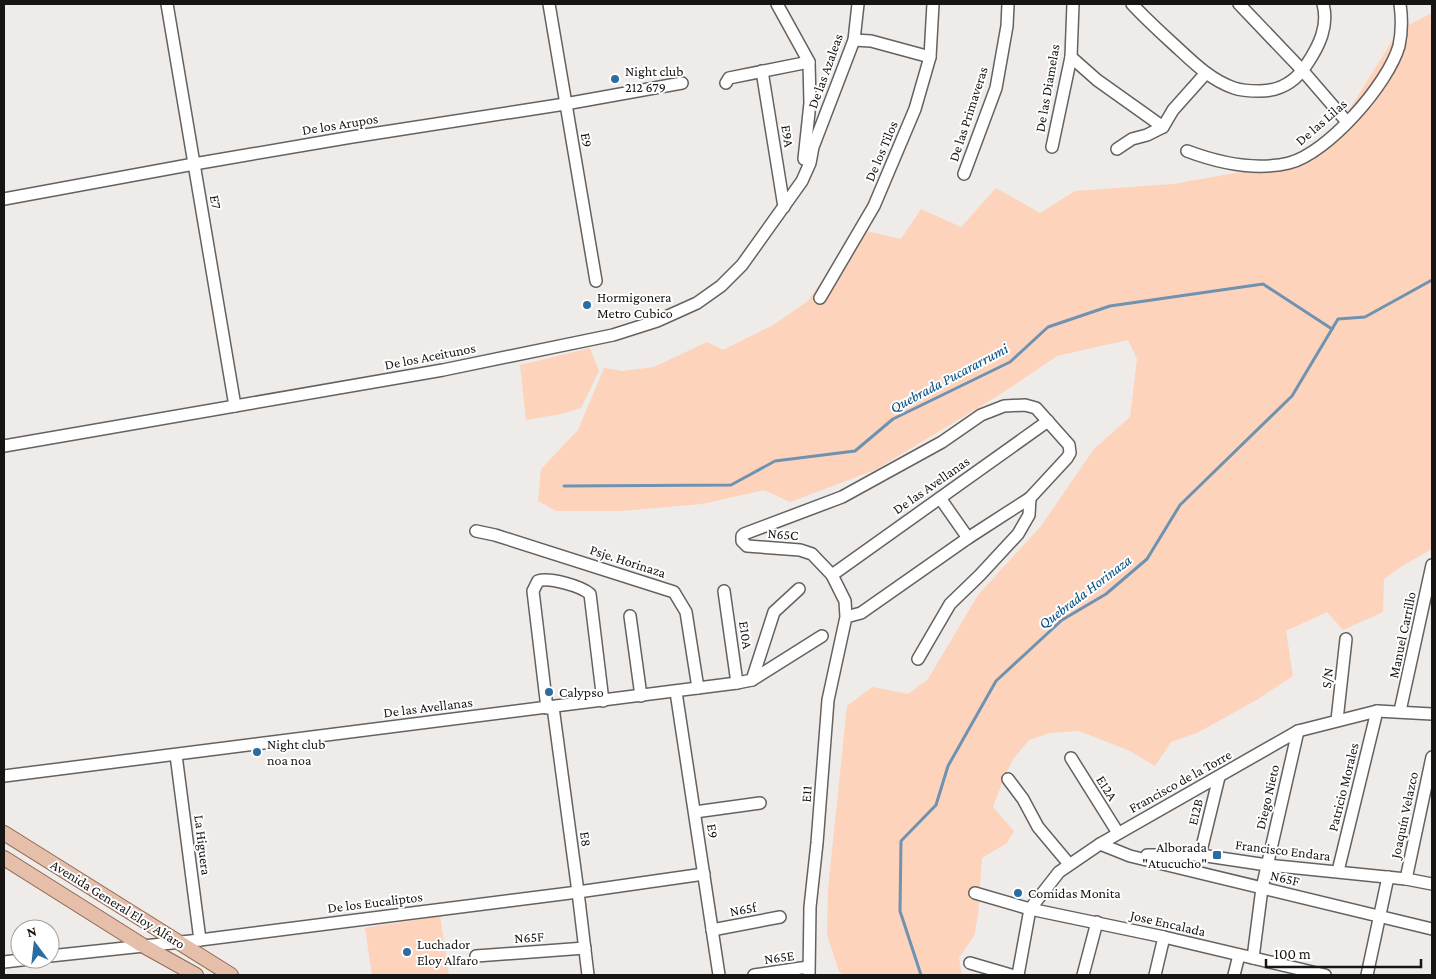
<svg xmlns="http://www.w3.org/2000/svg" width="1436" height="979" viewBox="0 0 1436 979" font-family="'Crimson Pro',serif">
  <rect width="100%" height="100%" fill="#efebe9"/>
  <g fill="#fdd3bc">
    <polygon points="1432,13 1432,549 1402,566 1384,579 1383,612 1343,630 1327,612 1286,631 1293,676 1258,699 1197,733 1171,742 1155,766 1130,751 1079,731 1050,733 1029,740 1014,758 1005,775 993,807 1014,831 1007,843 982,858 978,915 974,936 959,958 962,975 843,975 839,971 827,935 828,889 847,706 872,687 908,694 928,679 978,595 1041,526 1094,449 1130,417 1137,359 1128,340 1057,356 1001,394 875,470 790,502 764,490 702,504 622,511 556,511 538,501 541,469 578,430 604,368 623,371 654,367 707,342 723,350 773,325 808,301 858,229 901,239 921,209 961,227 996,188 1040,213 1075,191 1173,184 1291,163 1344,118 1399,30"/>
    <polygon points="590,348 599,371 581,408 561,414 526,420 520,365"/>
    <polygon points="440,916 449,975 372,975 365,928"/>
  </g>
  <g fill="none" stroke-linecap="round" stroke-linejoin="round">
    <g stroke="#6f92b1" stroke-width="3">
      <polyline points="564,486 731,485 775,461 855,451 893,419 1010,362 1048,327 1110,306 1263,284 1332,329"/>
      <polyline points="921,975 900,911 901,841 936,805 948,766 996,681 1062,620 1106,594 1147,559 1180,505 1292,396 1338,319 1365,317 1432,280"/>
    </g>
    <g stroke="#65615f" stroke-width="14">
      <g id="minor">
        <polyline points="167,4 235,406"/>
        <polyline points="549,4 596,281"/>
        <polyline points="777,4 809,62 810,103 804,159"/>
        <path d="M1132,4c12,13 25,25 38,37 20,18 38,38 64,47 8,3 18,3 26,3 21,0 36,-10 47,-27 12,-18 22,-38 16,-60"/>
        <polyline points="1239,4 1303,71 1347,122"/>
        <polyline points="854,40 871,41 930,57"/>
        <polyline points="1071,57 1097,80 1163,127"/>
        <polyline points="762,71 784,207"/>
        <polyline points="726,83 729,78 809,62"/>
        <polyline points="1052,147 1071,57 1073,4"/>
        <polyline points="1117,149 1132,139 1147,135 1163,127 1173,110 1206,73"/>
        <path d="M1187,151c32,12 68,20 102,12 39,-10 99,-79 110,-117 3,-14 3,-28 1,-42"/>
        <polyline points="964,174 996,88 1007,26 1008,4"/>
        <polyline points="4,199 194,164 352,137 565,104 682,83"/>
        <polyline points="820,298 874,206 915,109 930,57 933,4"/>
        <polyline points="4,446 443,370 613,335 657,321 697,303 721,286 742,265 802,181 810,163 813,147 854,40 858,4"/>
        <polyline points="940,498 968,538"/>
        <polyline points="476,531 495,535 674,592 686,612 698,688"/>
        <polyline points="832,575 1048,421"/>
        <polyline points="724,591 737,683"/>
        <polyline points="630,616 641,696"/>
        <polyline points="918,659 950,604 980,575 1018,534 1029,515 1030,498"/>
        <polyline points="752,680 774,612 799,589"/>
        <polyline points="676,692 719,975"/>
        <polyline points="553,707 578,892 588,975"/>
        <path d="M547,708l-14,-117 5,-10c11,-4 43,5 52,13l13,107"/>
        <polyline points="1400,711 1432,565"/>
        <polyline points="1337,720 1346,639"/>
        <polyline points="176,755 200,940"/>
        <polyline points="1071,758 1118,833"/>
        <polyline points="4,776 737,683 752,680 822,636"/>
        <polyline points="1008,779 1023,799 1038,827 1069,864"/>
        <polyline points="695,812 760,803"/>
        <polyline points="1100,844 1130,856 1432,929"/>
        <polyline points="1147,855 1200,855 1267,865 1406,879 1432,884"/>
        <polyline points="1200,855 1219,777"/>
        <polyline points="1338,871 1377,711"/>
        <polyline points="1406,879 1432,757"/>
        <polyline points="975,893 1030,909 1164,937 1325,975"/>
        <polyline points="712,930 780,917"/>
        <polyline points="50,956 200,940 578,892 704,874"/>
        <polyline points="476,956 585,948"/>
        <polyline points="1253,958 1262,888 1298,731"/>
        <polyline points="4,962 30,959"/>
        <polyline points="970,963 1011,975"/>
        <polyline points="754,975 808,967"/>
        <polyline points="809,975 810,907 817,843 828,700 846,617 845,601 832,575 812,554 800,550 747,546 742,541 742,536 744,534 842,497 942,442 981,415 1004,406 1025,405 1036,408 1069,445 1070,453 1067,458 1030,498 968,538 861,613 846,617"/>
        <polyline points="1018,975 1030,909 1059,872 1100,844 1298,731 1377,711 1432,714"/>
        <polyline points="1083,975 1097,922"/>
        <polyline points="1155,975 1164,937"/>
        <polyline points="1234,975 1239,955"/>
        <polyline points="1367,975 1388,877"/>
      </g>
    </g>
    <g stroke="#926851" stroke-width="16">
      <g id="major">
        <polyline points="4,833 231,975"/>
        <polyline points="4,858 142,945 196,975"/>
      </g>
    </g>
    <use href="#minor" stroke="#fff" stroke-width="11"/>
    <use href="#major" stroke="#e5bfaa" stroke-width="14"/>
  </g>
  <g fill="#2a6da3" stroke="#fff" stroke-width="2">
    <circle cx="615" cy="79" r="5"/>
    <circle cx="587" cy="305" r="5"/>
    <circle cx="549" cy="692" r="5"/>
    <circle cx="257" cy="752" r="5"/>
    <rect x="1212" y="850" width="10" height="10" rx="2.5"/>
    <circle cx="1018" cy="893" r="5"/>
    <circle cx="407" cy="952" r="5"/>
  </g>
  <g text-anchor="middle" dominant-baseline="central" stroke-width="4" stroke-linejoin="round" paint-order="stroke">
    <g font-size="14" fill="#171514" stroke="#fff" text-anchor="start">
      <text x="625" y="71">Night club<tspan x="625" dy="16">212 679</tspan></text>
      <text x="597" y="297">Hormigonera<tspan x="597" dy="16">Metro Cubico</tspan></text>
      <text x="559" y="692">Calypso</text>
      <text x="267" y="744">Night club<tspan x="267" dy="16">noa noa</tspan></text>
      <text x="1207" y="847" text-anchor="end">Alborada<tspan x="1207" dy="16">"Atucucho"</tspan></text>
      <text x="1028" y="893">Comidas Monita</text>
      <text x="417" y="944">Luchador<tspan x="417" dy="16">Eloy Alfaro</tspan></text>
    </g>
    <g font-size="14" fill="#171514" stroke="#fff">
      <text transform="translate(825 71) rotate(-70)">De las Azaleas</text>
      <text transform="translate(1047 88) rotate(-80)">De las Diamelas</text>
      <text transform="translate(968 114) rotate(-72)">De las Primaveras</text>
      <text transform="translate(1321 122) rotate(-41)">De las Lilas</text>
      <text transform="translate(340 124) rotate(-9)">De los Arupos</text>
      <text transform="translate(788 136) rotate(81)">E9A</text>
      <text transform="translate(587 140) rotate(80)">E9</text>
      <text transform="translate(881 151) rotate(-67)">De los Tilos</text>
      <text transform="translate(216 202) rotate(80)">E7</text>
      <text transform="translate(430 356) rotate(-11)">De los Aceitunos</text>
      <text transform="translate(931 485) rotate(-35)">De las Avellanas</text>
      <text transform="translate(783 534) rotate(5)">N65C</text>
      <text transform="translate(628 561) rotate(18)">Psje. Horinaza</text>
      <text transform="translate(746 635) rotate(82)">E10A</text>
      <text transform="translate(1402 635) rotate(-78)">Manuel Carrillo</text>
      <text transform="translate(1327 678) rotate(-83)">S/N</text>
      <text transform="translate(428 707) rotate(-7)">De las Avellanas</text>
      <text transform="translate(1180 781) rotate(-29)">Francisco de la Torre</text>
      <text transform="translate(1343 787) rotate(-76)">Patricio Morales</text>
      <text transform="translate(1107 788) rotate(58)">E12A</text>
      <text transform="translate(806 794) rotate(-86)">E11</text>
      <text transform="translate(1267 797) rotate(-77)">Diego Nieto</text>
      <text transform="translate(1195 812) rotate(-76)">E12B</text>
      <text transform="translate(1404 815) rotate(-78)">Joaquín Velazco</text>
      <text transform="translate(713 831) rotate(81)">E9</text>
      <text transform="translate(586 839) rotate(82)">E8</text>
      <text transform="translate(203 845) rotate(83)">La Higuera</text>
      <text transform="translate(1283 850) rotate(7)">Francisco Endara</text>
      <text transform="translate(1285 878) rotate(13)">N65F</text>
      <text transform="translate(375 902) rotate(-7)">De los Eucaliptos</text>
      <text transform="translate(118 904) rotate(32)">Avenida General Eloy Alfaro</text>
      <text transform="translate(743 909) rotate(-11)">N65f</text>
      <text transform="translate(1168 923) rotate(13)">Jose Encalada</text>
      <text transform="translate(529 937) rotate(-4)">N65F</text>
      <text transform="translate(779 957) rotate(-8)">N65E</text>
    </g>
    <g font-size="15" font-style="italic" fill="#004d80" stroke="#fff">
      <text transform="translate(949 378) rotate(-28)">Quebrada Pucararrumi</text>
      <text transform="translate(1085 592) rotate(-37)">Quebrada Horinaza</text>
    </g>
  </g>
  <rect width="1436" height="979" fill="none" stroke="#171514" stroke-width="10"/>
  <g transform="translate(35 944) rotate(345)"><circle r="24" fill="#ffffff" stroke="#a2a1a1"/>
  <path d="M0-4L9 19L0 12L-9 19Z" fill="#2a6da3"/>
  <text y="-8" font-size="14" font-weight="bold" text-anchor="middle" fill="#171514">N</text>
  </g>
  <path d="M1266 959v8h155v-8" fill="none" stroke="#171514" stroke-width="2.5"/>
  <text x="1274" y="959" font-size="15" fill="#171514" stroke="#ffffff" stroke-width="4" paint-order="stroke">100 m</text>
</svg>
